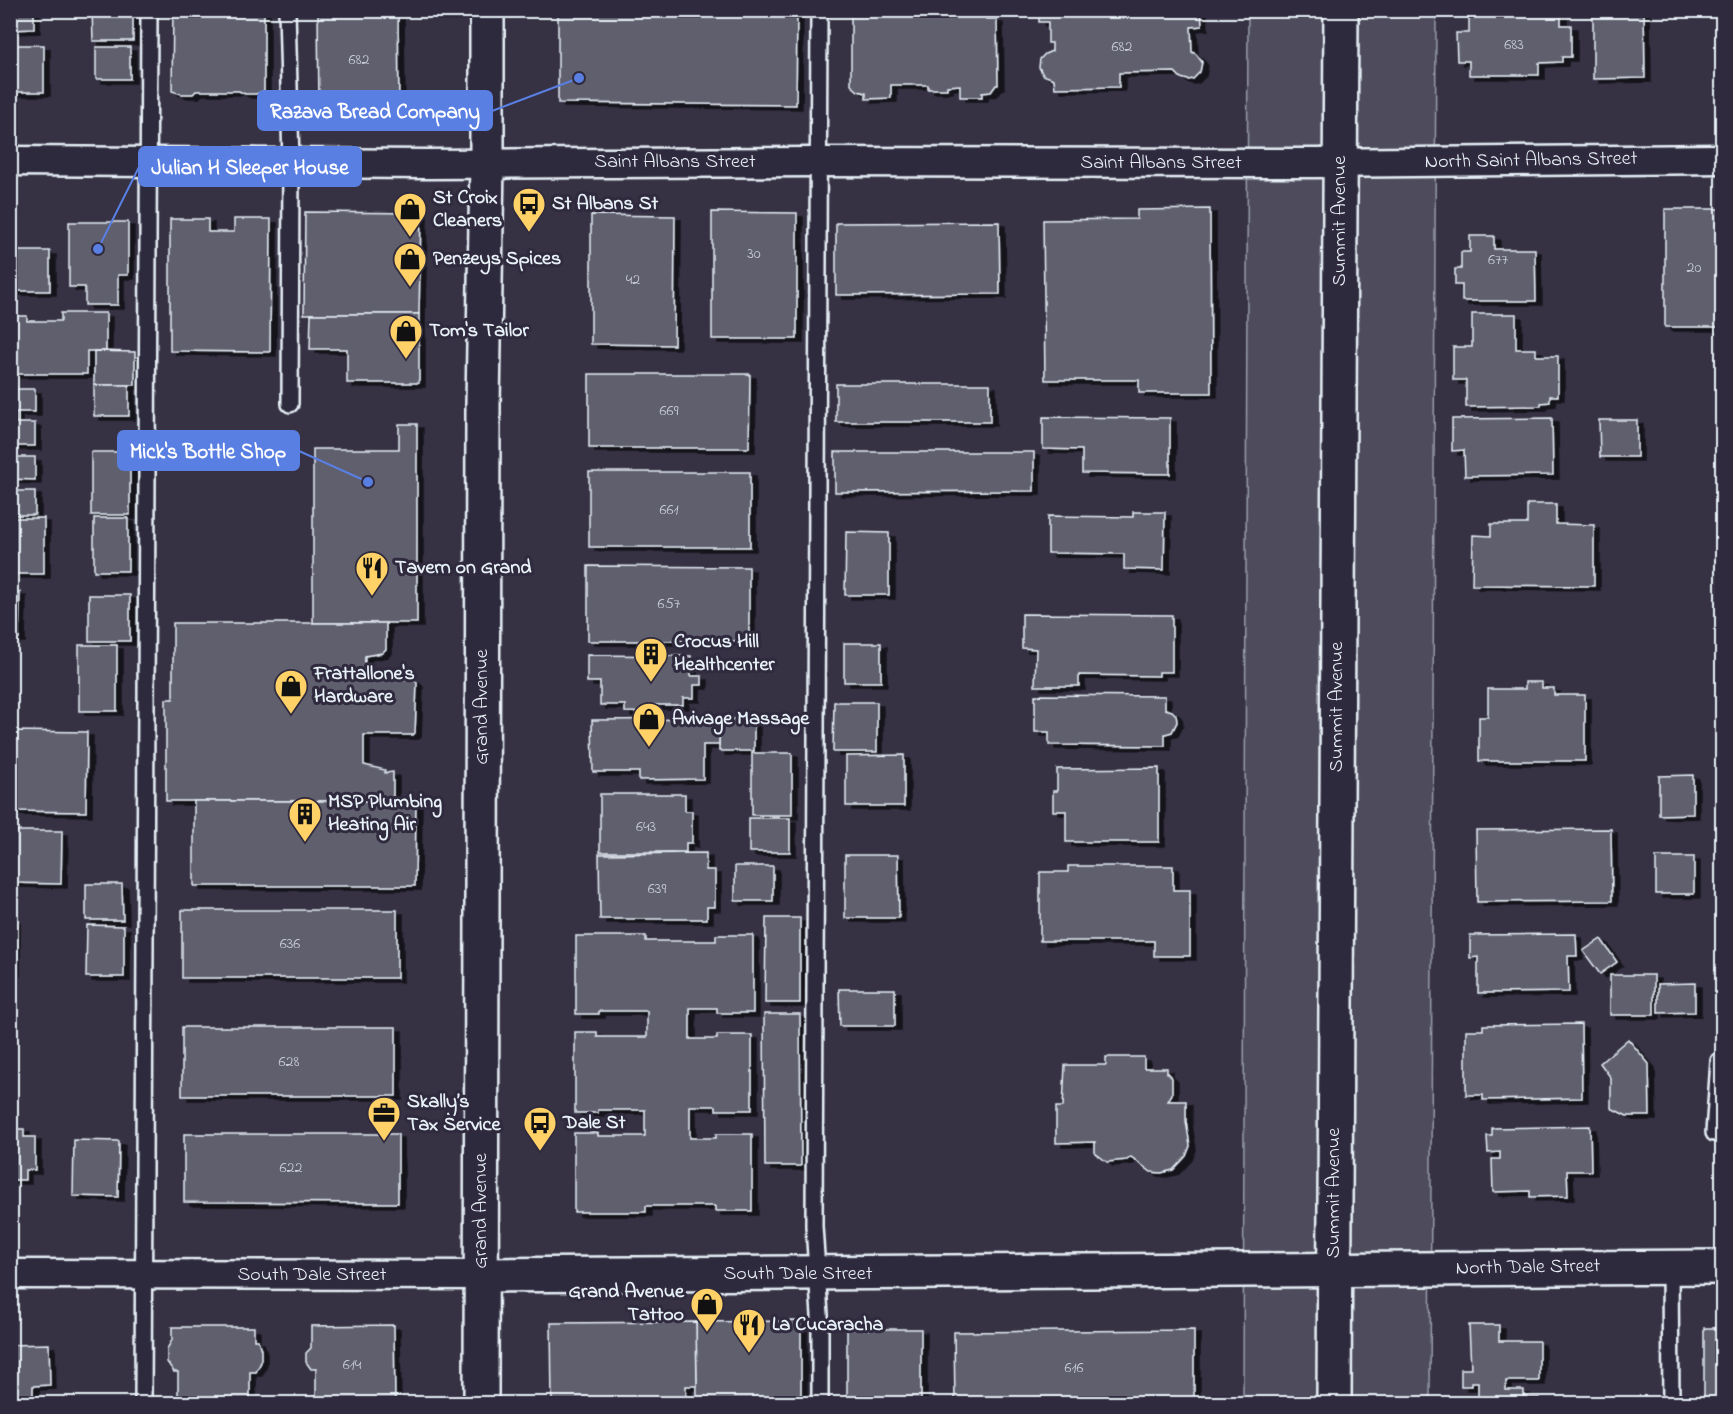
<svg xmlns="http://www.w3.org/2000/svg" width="1733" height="1414" viewBox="0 0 1733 1414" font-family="'Indie Flower',sans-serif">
  <defs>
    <filter id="shadow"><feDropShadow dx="6" dy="4" stdDeviation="0" flood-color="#0009"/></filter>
  </defs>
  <rect width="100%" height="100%" fill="#363244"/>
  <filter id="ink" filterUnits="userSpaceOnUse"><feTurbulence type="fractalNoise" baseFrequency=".0167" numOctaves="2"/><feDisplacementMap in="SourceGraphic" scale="12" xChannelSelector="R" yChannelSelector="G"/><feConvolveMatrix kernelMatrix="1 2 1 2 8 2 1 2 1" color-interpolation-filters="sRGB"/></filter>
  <g filter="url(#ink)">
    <polygon fill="#4d4b5c" stroke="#9a9eaa" stroke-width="1.5" points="1248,11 1436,11 1430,1403 1243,1404"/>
    <g fill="#605e6e" stroke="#e8f1f8" stroke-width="1.5" filter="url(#shadow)">
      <polygon points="10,10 34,10 34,29 10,30"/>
      <polygon points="92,10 133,10 133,41 93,41"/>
      <polygon points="173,10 264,10 264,91 256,94 245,94 239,91 196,91 193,94 182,94 172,91"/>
      <polygon points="318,10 398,10 399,109 319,109"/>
      <polygon points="558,10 797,10 796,105 558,103"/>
      <polygon points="851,10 986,10 986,19 997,19 998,85 996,85 991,92 982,93 982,97 960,97 960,85 947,86 947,89 928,89 928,85 891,85 891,98 866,99 866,93 858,91 851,85"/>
      <polygon points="1039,10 1201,10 1202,26 1191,27 1192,52 1196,54 1202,62 1200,72 1193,79 1188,80 1181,78 1175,72 1119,73 1119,87 1055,88 1054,79 1043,75 1039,67 1040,59 1045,54 1052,51 1052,43 1048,43 1048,22 1039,22"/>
      <polygon points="1593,10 1644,10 1645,78 1593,79"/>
      <polygon points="1561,12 1561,25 1571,25 1571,57 1562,57 1562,62 1539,63 1539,75 1469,75 1469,61 1457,61 1456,33 1469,33 1469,13"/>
      <rect x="10" y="45" width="34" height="47"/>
      <rect x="96" y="47" width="34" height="32"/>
      <polygon points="1210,209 1211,393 1139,393 1139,380 1045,380 1043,220 1137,219 1137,210"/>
      <rect x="1665" y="209" width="57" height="118"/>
      <polygon points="305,212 421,213 419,314 304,314"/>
      <polygon points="712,212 797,213 797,339 712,339"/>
      <polygon points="591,215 675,216 674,345 591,344"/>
      <polygon points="170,219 208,219 208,232 234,232 234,219 271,219 270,352 170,351"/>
      <polygon points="69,222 128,222 128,275 118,275 118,305 85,305 85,287 69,287"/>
      <polygon points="999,222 1000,294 836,295 836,223"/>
      <polygon points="1470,236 1494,236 1494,249 1535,249 1536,301 1462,301 1462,285 1455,285 1455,269 1461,269 1461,252 1470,252"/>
      <rect x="10" y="251" width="40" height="40"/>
      <polygon points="61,313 106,313 106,351 87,351 87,374 10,374 10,316 27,316 27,321 61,321"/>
      <polygon points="311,314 419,314 419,383 347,383 347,349 310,349"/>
      <polygon points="1472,314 1516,314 1516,349 1536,349 1536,356 1558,356 1558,396 1550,396 1550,402 1541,403 1541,406 1466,407 1466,380 1453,380 1453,347 1472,347"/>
      <polygon points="94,351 135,352 135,385 94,385"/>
      <polygon points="589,374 750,374 749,448 589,448"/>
      <rect x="836" y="384" width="154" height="38"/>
      <rect x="94" y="385" width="35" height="31"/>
      <polygon points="10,389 35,389 35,412 16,412 16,423 35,423 35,446 10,446"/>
      <polygon points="1043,417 1170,418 1170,474 1082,473 1082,450 1043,449"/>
      <polygon points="1552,418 1553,475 1465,476 1464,450 1452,451 1452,419"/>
      <polygon points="1599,420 1637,420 1637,457 1600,457"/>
      <polygon points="399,424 417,424 417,623 313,623 313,449 399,449"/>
      <rect x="91" y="452" width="39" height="63"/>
      <polygon points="835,452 1034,452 1034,491 835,492"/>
      <polygon points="10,457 35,457 35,480 11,479 11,491 35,491 35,515 10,515"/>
      <rect x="589" y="472" width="161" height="75"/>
      <polygon points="1527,504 1556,504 1556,524 1594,525 1594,586 1472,585 1473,535 1491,536 1491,524 1527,524"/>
      <polygon points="1133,512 1165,512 1164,570 1124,569 1124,554 1048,553 1048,516 1133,517"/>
      <rect x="10" y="518" width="34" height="56"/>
      <rect x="94" y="518" width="34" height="53"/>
      <polygon points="846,532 889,533 889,595 845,595"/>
      <polygon points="588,566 749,567 749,641 588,641"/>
      <polygon points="10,592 20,592 19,638 10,638"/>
      <rect x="89" y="595" width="41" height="46"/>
      <polygon points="1022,614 1172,615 1172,672 1159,672 1159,676 1079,675 1079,686 1035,686 1036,649 1022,648"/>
      <polygon points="173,623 386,623 386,649 382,653 365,656 364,679 413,679 417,683 415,733 413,735 364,735 364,765 385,770 385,773 393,772 393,801 166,801 166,699 173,699"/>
      <rect x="844" y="643" width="37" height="39"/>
      <rect x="79" y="645" width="38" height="66"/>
      <polygon points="587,655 691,656 691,676 702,676 702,685 694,685 694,698 683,698 683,705 655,705 655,713 625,712 625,705 600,705 600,682 587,682"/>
      <polygon points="1525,682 1542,682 1542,688 1554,688 1554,695 1585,695 1585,761 1479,761 1479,717 1488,717 1488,689 1525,689"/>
      <polygon points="1035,695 1165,696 1165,709 1172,711 1176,715 1177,722 1172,732 1165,734 1165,746 1049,745 1049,732 1035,732"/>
      <polygon points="834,702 877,702 877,752 833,752"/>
      <rect x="719" y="719" width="35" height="32"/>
      <polygon points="719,719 719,745 703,745 703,779 639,780 639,772 593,772 592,720"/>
      <polygon points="10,731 87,732 86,812 10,811"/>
      <rect x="752" y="753" width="40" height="62"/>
      <polygon points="904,755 904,806 846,806 846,756"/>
      <polygon points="1159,768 1159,842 1066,842 1066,811 1053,811 1053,791 1057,791 1057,769"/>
      <polygon points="1693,775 1693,814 1659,815 1659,776"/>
      <polygon points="600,794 685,794 685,811 692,811 692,843 686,843 686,852 600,852"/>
      <polygon points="194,801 416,801 415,886 194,886"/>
      <rect x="749" y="818" width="41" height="34"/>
      <polygon points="1611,829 1612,901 1477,902 1476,830"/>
      <polygon points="10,831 62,831 61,884 10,883"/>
      <polygon points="706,853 706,870 715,870 715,907 707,907 707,919 600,919 599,854"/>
      <polygon points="845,855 898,855 899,918 845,918"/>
      <rect x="1656" y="857" width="38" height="37"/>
      <rect x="735" y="866" width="38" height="35"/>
      <polygon points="1068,866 1173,866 1173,890 1190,890 1190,956 1154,956 1154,941 1040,941 1040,872 1068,872"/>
      <polygon points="86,884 122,884 123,920 86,920"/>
      <rect x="182" y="910" width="215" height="68"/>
      <polygon points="766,918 800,918 800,1003 765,1003"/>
      <rect x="10" y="919" width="4" height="53"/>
      <polygon points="87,925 124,926 124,977 86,977"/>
      <polygon points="1576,934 1577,956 1568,956 1569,992 1478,993 1478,957 1470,958 1470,935"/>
      <polygon points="716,935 753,935 753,1013 717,1013 717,1008 690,1008 690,1039 717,1039 717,1035 752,1035 752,1110 716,1110 716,1106 690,1106 690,1138 716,1138 716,1134 752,1134 752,1211 715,1211 715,1206 646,1206 646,1212 574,1212 574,1133 598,1133 598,1136 645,1136 645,1110 598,1110 598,1113 575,1113 575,1032 597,1032 597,1037 647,1037 647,1011 599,1011 599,1014 576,1014 576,936 646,936 646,941 716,941"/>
      <polygon points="1601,939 1617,962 1600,974 1583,951"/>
      <rect x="1610" y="975" width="44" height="40"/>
      <polygon points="1695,983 1695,1012 1658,1013 1658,984"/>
      <polygon points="839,989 895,989 895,1026 840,1026"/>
      <polygon points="764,1014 800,1014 801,1166 765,1166"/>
      <polygon points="1581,1024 1582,1098 1483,1100 1483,1095 1466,1095 1466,1030 1483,1030 1483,1025"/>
      <rect x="182" y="1027" width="214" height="69"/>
      <polygon points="1628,1039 1649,1064 1650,1116 1627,1116 1611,1108 1611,1078 1600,1063"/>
      <polygon points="1106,1057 1144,1057 1144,1068 1167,1068 1167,1073 1172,1078 1172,1094 1168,1101 1186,1101 1186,1121 1190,1146 1186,1156 1173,1170 1161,1173 1151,1172 1131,1157 1127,1160 1107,1162 1095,1153 1095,1142 1056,1143 1056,1107 1063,1107 1065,1065 1106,1065"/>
      <polygon points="1590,1126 1591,1171 1567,1171 1568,1196 1530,1197 1530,1191 1493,1192 1492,1159 1500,1159 1500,1152 1488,1153 1487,1136 1492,1136 1492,1128"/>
      <polygon points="10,1129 24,1129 24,1137 35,1137 35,1170 25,1170 25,1180 10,1180"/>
      <polygon points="184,1134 398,1134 398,1203 184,1202"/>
      <polygon points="74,1140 119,1141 118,1197 73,1196"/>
      <polygon points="801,1321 801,1404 697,1404 696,1322"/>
      <polygon points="696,1322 697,1386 686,1386 686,1404 552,1404 551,1323"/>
      <polygon points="394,1325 395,1404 316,1404 316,1369 311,1369 306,1362 306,1353 311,1348 311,1326"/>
      <polygon points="1469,1325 1499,1325 1499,1341 1539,1341 1539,1381 1506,1381 1506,1390 1524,1390 1524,1398 1539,1398 1539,1404 1478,1404 1478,1382 1472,1382 1472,1386 1461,1386 1461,1369 1471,1369"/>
      <polygon points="172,1327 254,1327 254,1340 258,1340 261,1350 261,1362 256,1372 250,1372 250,1404 178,1404 178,1372 174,1372 167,1362 167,1349 172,1340"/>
      <rect x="1704" y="1328" width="18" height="76"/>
      <rect x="847" y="1329" width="74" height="75"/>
      <polygon points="1194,1330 1194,1404 955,1404 954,1332"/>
      <polygon points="49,1344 50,1385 33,1386 33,1404 10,1404 10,1345"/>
    </g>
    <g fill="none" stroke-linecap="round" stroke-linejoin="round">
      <g stroke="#e8f1f8" stroke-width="20">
        <g id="lane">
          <polyline points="287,10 291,163 290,404"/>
          <polyline points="819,10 814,1226 820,1315 820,1404"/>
          <polyline points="1714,1133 1719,1061 1722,1059"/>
          <polyline points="1670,1267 1671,1404"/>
          <polyline points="143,1404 149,10"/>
        </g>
      </g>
      <g stroke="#e8f1f8" stroke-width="33">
        <g id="street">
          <polyline points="10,161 427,164 817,162 1316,163 1722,159"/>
          <polyline points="10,1274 481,1275"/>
        </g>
      </g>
      <g stroke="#e8f1f8" stroke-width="38">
        <g id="secondary">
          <polyline points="481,1275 1722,1267"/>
          <polyline points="481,1404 483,405 487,163 487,10"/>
          <polyline points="1334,1404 1341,10"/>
        </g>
      </g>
      <use href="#lane" stroke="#2f2a3d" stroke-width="15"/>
      <use href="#street" stroke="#2f2a3d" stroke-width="28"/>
      <use href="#secondary" stroke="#2f2a3d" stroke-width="33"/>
    </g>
  </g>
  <defs>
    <g id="bus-pin" transform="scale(1.725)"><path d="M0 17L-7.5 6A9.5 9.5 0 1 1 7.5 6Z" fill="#ffd166" stroke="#2f2a3d"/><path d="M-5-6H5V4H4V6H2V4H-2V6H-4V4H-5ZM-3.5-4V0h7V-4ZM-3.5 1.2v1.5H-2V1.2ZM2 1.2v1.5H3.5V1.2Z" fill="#111"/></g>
    <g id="shop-pin" transform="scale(1.725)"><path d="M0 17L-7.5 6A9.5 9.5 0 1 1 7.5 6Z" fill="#ffd166" stroke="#2f2a3d"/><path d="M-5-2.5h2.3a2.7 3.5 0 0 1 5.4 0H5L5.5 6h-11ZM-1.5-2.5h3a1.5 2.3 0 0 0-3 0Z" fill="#111"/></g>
    <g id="restaurant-pin" transform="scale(1.725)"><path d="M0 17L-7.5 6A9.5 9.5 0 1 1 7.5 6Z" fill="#ffd166" stroke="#2f2a3d"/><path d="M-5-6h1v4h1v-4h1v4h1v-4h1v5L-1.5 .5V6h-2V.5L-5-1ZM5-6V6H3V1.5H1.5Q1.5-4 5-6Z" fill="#111"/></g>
    <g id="building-pin" transform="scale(1.725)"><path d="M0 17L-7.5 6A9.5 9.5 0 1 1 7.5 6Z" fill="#ffd166" stroke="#2f2a3d"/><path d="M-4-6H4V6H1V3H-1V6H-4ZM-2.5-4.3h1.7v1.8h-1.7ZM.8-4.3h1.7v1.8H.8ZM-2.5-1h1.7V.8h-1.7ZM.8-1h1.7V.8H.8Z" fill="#111"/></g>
    <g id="office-pin" transform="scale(1.725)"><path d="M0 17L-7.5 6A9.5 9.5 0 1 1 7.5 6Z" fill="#ffd166" stroke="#2f2a3d"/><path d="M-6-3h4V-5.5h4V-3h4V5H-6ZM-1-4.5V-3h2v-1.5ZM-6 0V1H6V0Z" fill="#111"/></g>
  </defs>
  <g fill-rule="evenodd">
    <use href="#bus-pin" x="529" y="204"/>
    <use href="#shop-pin" x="410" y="209"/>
    <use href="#shop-pin" x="410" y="259"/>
    <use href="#shop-pin" x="406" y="331"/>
    <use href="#restaurant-pin" x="372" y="568"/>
    <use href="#building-pin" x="651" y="654"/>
    <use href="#shop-pin" x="291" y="686"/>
    <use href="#shop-pin" x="649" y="719"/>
    <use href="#building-pin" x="305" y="814"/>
    <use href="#office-pin" x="384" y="1113"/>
    <use href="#bus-pin" x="540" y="1123"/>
    <use href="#shop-pin" x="707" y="1304"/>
    <use href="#restaurant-pin" x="749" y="1325"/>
  </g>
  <g text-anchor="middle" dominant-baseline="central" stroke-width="6" stroke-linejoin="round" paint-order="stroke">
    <g font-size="16" fill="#c6ccd6">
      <text x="1514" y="45">683</text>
      <text x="1122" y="47">682</text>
      <text x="359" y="60">682</text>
      <text x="754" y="254">30</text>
      <text x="1498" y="260">677</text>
      <text x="1694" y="268">20</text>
      <text x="633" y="280">42</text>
      <text x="669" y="411">669</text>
      <text x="669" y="510">661</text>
      <text x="669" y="604">657</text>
      <text x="646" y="827">643</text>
      <text x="657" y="889">639</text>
      <text x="290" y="944">636</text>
      <text x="289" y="1062">628</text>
      <text x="291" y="1168">622</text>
      <text x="352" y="1365">614</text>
      <text x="1074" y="1368">616</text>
    </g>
    <g font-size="20" fill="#e8f1f8" stroke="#2f2a3d">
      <text transform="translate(1531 161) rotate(-1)">North Saint Albans Street</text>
      <text x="675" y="162">Saint Albans Street</text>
      <text x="1161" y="163">Saint Albans Street</text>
      <text transform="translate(1340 221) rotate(-90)">Summit Avenue</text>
      <text transform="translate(482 707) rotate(-90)">Grand Avenue</text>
      <text transform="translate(1337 707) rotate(-90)">Summit Avenue</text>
      <text transform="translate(1334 1193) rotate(-90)">Summit Avenue</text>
      <text transform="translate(481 1211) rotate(-90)">Grand Avenue</text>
      <text transform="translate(1528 1268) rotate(-1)">North Dale Street</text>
      <text x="798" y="1274">South Dale Street</text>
      <text x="312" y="1275">South Dale Street</text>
    </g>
    <g font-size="20" font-weight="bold" fill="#e8f1f8" stroke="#2f2a3d" text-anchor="start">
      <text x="433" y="198">St Croix<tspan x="433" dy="23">Cleaners</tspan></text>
      <text x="552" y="204">St Albans St</text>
      <text x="433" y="259">Penzeys Spices</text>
      <text x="429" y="331">Tom's Tailor</text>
      <text x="395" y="568">Tavern on Grand</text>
      <text x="674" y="642">Crocus Hill<tspan x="674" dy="23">Healthcenter</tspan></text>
      <text x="314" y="674">Frattallone's<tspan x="314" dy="23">Hardware</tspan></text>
      <text x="672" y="719">Avivage Massage</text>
      <text x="328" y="802">MSP Plumbing<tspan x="328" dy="23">Heating Air</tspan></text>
      <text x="407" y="1102">Skally’s<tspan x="407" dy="23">Tax Service</tspan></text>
      <text x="563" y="1123">Dale St</text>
      <text x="684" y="1292" text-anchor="end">Grand Avenue<tspan x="684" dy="23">Tattoo</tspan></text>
      <text x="772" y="1325">La Cucaracha</text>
    </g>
  </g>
  <path fill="none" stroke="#5a7fe2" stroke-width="2" d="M579 78L492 111M98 249L139 167M368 482L299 451"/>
  <g fill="#5a7fe2" stroke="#2f2a3d" stroke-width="2">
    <circle cx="579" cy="78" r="6"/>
    <circle cx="98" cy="249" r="6"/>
    <circle cx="368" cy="482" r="6"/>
  </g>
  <g fill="#5a7fe2" stroke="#5a7fe2" stroke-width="2">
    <rect x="258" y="91" width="234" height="39" rx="6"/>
    <rect x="139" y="147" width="222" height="39" rx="6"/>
    <rect x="118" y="431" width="181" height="39" rx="6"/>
  </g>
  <g font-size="21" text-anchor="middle" font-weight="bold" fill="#fff">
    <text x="375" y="118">Razava Bread Company</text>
    <text x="250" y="174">Julian H Sleeper House</text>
    <text x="208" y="458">Mick's Bottle Shop</text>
  </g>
  <rect width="1733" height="1414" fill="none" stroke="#2f2a3d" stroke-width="36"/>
  <rect x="18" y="18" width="1697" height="1378" fill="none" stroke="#e8f1f8" stroke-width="2" filter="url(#ink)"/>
</svg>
